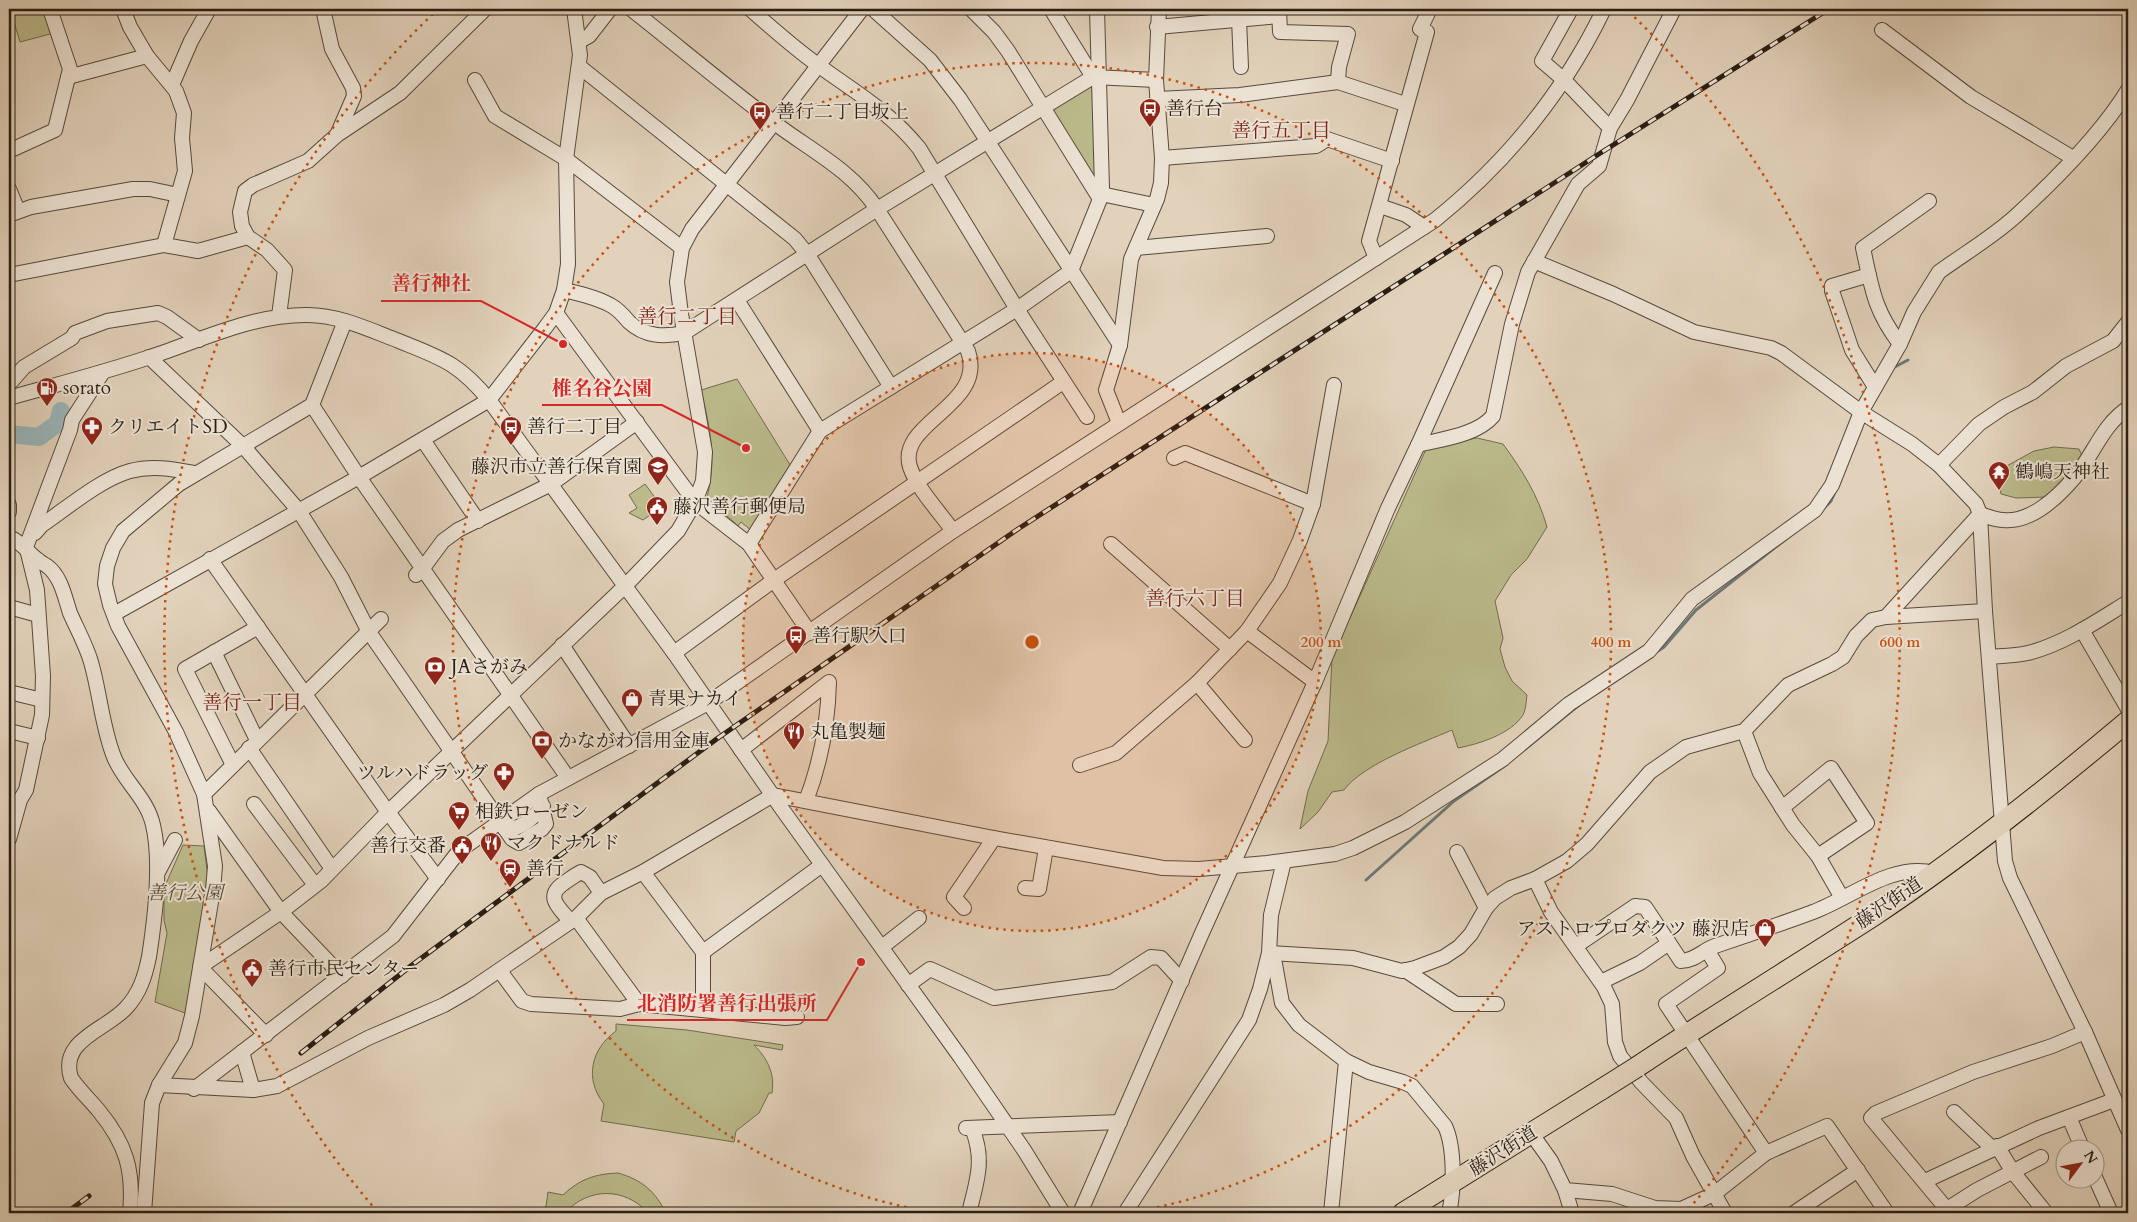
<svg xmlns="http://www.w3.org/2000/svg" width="2137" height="1222" viewBox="0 0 2137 1222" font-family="Cardo,'Noto Serif JP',serif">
  <rect width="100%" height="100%" fill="#e2d2bb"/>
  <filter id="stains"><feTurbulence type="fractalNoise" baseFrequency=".004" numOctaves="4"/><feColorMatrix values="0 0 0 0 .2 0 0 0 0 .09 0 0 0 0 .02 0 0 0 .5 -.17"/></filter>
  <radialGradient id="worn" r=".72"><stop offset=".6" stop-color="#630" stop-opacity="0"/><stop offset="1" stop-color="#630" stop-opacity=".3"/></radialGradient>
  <g fill="#bbba8b" stroke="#726c4e">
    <polygon points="25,9 45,9 54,33 20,42 11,12"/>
    <polygon points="1093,83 1097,182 1051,108"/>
    <path d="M737,379l55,89 -40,63 -11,-9 -3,4 -31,-29c10,-38 3,-69 -6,-107z"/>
    <path d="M1477,438l26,6c19,26 35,51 44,83l-20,32 -16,16 -16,26 8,37 -3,11 5,18 7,14 15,14c-1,6 -1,15 -4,20 -12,19 -44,29 -65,33l-6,-18c-30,13 -89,34 -108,60l-12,2 -14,20 -18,17 8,-38 20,-50 4,-83 95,-211z"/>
    <polygon points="2054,447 2079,449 2083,458 2048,497 2016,498 2001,494 1998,482 2003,468 2034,451"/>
    <polygon points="645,484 662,507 643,520 629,513 637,508 629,495"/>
    <polygon points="183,845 204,846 208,878 202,930 185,1013 155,1002 167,933 164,920 164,888"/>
    <path d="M616,1024l71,6 96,15 -1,5 -28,-5c14,14 21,29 18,48h-3l-10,20 -23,18 -2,11 -133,-21 3,-17c-20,-25 -13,-55 12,-73z"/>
    <path d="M618,1173c24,7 37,18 48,40h-18c-23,-26 -60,-26 -83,0h-20l3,-21 15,3c17,-16 32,-21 55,-22z"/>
  </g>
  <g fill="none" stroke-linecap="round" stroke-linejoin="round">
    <g stroke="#6d7878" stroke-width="3">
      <polyline points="1891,369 1908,360"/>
      <polyline points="1823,509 1831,501 1836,490"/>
      <polyline points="1655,653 1664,647 1696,610 1791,535"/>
      <polyline points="1520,753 1579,705"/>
      <polyline points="1366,880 1454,801 1506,765"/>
    </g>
    <polyline stroke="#9ab5bc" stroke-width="18" points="9,434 39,437 58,423 61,411"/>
    <g stroke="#574a3c" stroke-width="16">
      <g id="minor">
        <polyline points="123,9 130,27 147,56 176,91 184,113 182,138 185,171 164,245"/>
        <polyline points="323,9 332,49 353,88 354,96 338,133"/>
        <path d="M631,9c47,37 93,76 141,112 36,28 79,48 105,88l91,142c19,55 -72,71 -58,116 8,23 29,44 43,64"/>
        <path d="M750,9c22,19 44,39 68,56 38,28 71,46 101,83l98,161 70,108"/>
        <polyline points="873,9 930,60 960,99 1120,345"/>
        <polyline points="971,9 994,32 1008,51 1100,199"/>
        <polyline points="1051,9 1093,77"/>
        <polyline points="1279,9 1280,32 1348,34 1339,67 1338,82"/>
        <polyline points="1239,19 1241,67"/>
        <polyline points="1157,27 1279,16"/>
        <polyline points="1882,30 1971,97 2073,158"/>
        <polyline points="580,41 589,36 610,9"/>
        <polyline points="580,67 795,239 808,255 891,387"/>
        <polyline points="68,77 147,56"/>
        <polyline points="475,80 495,116 566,159 682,248"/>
        <polyline points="172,85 191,41 209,9"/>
        <polyline points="1157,99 1240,95 1338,82 1405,104"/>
        <polyline points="1610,128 1627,100 1674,9"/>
        <polyline points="9,151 55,130 70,69 50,9"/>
        <polyline points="1162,158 1316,146 1327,139 1392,161"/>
        <polyline points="9,189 18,211"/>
        <polyline points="1101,194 1154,205"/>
        <polyline points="1380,206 1406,215 1424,227"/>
        <polyline points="9,215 31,207 133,189 150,189 178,195"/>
        <polyline points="1136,248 1267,236"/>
        <polyline points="1376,258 1369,241 1427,32 1420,29 1430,9"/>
        <polyline points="1534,261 1613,294 1694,332 1771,348 1781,353 1861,412 1912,444 1939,465 1976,504 1980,514 1985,611 2005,861 2010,878 2085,1032 2128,1130"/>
        <polyline points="9,275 164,245 198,251 248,237"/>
        <polyline points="1869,275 1832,286 1832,291 1852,350 1875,387"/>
        <path d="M564,290c16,4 33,7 48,16 7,4 12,10 17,16 16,15 35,15 55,11l193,-124 216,-132 63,3"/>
        <polyline points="737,300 820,431"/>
        <polyline points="556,313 695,502 749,544 810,633"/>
        <polyline points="279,316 285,270 267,250 248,237 242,226 240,212 245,191 253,185 308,161 337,135 400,93 485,9"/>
        <path d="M1900,344c-26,-34 -28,-55 -37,-96l66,-47"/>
        <polyline points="149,357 244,447 299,511 341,577 369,632 512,839 519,843 542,829 546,824 539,794"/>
        <polyline points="9,384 24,367 72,338 75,333 107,321 158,313 167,317 199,340"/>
        <path d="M9,398c46,-13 93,-25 138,-40 52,-17 106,-44 161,-43 31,0 62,15 91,26 42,17 60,22 90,59l185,253 108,156 179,249 63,92 39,63"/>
        <polyline points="312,405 359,477 568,778"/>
        <polyline points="1119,423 1106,390 1120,345 1131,259 1157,199 1161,183 1162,158 1156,80 1159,9"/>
        <polyline points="423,440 478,521"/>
        <path d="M1418,445c24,-6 59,-10 75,-29l19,-92 16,-52 50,-88 21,-18 11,-38 -46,-48 -22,-19 29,-52"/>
        <polyline points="1174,458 1185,453 1313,504"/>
        <polyline points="1939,465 1979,424 2004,407 2033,392 2066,366 2113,341 2128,322"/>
        <polyline points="9,505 9,512"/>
        <path d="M35,533l7,-8c25,-17 59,-46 88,-54 22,-6 43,-2 65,2"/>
        <path d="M9,537c13,5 18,15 29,23 3,3 6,4 9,6 14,10 18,32 23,47 7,16 16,32 21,49 9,31 11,65 23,95 10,25 33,41 39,68 9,38 2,93 -4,132 -4,19 -9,36 -23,51 -20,22 -67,32 -55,70 8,12 19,22 28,33 27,33 35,59 31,102"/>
        <polyline points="749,544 820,431 1017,309 1071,271 1100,199 1102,188 1097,9"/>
        <polyline points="1111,544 1230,649"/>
        <polyline points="26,547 70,430 72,420 103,372"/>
        <polyline points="210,559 385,808 438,879"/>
        <polyline points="416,575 423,568 443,541 458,530 551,484 637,422"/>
        <polyline points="9,607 38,615"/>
        <polyline points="114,614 359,477 489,400 545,328 556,313 564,290 568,264 566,159 580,55 574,9"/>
        <path d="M1886,617l94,-103c7,2 15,6 23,6 27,3 54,-22 71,-42 19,-22 28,-53 54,-70"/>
        <polyline points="2082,630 2128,709"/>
        <polyline points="1247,631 1315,682"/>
        <polyline points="562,645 629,746"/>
        <polyline points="214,652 257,740"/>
        <polyline points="674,653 774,580 1063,382"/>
        <path d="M1989,657c12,-1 26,-1 39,-4 36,-9 69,-32 100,-51"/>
        <polyline points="1197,683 1245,740"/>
        <polyline points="9,692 42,700"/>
        <polyline points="9,731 38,738"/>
        <polyline points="1744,731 1760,773 1793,825 1818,856 1842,898"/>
        <polyline points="249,748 332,869"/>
        <path d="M741,750l88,-68c-1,41 -8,80 -23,119"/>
        <polyline points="233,765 185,669 258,627"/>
        <polyline points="1080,765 1116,753 1197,683 1247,631 1280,583 1300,540 1313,504 1334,385"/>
        <polyline points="204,794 381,619"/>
        <polyline points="254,804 315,885"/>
        <polyline points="1782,808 1831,768 1867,823 1818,856"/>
        <polyline points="209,811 281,912 342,976"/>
        <path d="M504,828c15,4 30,-11 39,-22"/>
        <polyline points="9,839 20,800 26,790 42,715 43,676 37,590 28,553"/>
        <polyline points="1457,852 1486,908"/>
        <polyline points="643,872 703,952 703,1010"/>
        <polyline points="157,874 175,840"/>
        <polyline points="1535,879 1551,912 1604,987 1612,1004 1615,1042 1620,1056 1641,1082 1676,1118 1693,1156 1725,1213"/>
        <polyline points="1025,888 1039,889 1046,848"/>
        <polyline points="964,908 954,897 994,838"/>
        <polyline points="576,918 639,1004"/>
        <path d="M570,921c-11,-14 -26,-24 -6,-38 6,-4 11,-8 17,-11l9,5 11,16"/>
        <path d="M1576,946l59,-40 10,1 36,54c14,0 22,-11 34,-15 33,-11 66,-22 98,-34 38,-14 79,-50 121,-39"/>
        <polyline points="882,947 919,918"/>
        <polyline points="1707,950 1718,968 1666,1004 1766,1153"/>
        <polyline points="703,952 822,865"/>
        <polyline points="1269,953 1353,958 1402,971 1415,968 1444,957 1459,947 1471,934 1486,908 1495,898 1511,888 1535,879 1567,861 1587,844 1650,772 1686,747 1744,731 1788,685 1832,664 1843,657 1856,636 1872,620 1886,617 1985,611"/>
        <path d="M1273,953l9,50 17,22 47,36 23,11 34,10 9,4 33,40c10,21 9,65 4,87"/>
        <polyline points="1405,970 1456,1004 1497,1004"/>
        <polyline points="500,971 522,1001 531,1004 620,1009 639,1004 785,1018 797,1017"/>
        <polyline points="1601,982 1640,963 1669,943"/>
        <polyline points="908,985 930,969 994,998 1112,982 1151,957 1161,958 1182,981"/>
        <polyline points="266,1035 200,967 281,912 321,881 388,812 625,586 678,531 695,502 703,481 705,452 681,314 677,282 682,248 692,229 862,9"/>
        <polyline points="242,1052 253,1090"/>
        <path d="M159,1085l94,5 24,-4 91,-48 76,-33 26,-15 106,-72 25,-25 42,-21 130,-77 221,43 169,30 36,1 68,-6 68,-9 18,-6 52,-26 98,-63 66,-55 80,-53 43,-52 123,-89 17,-25 29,-73 39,-68 14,-32 25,-40c26,-19 57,-37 80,-59 37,-34 83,-81 109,-123"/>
        <path d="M194,1089l199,-153 66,-85 80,-57 169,-91 245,-172 482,-311c72,-58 129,-128 169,-211"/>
        <polyline points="1954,1112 1992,1148"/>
        <polyline points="2069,1117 2083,1150"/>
        <polyline points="966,1128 1120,1122"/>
        <polyline points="1531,1133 1551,1161 1565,1190 1612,1194 1655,1208 1681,1209 1714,1194 1766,1153 1827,1126 1887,1213"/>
        <polyline points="1997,1146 2013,1172 2046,1213"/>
        <polyline points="2094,1175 2111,1213"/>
        <polyline points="1925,1181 2039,1128 2114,1100"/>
        <polyline points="1565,1190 1572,1213"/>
        <polyline points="144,1213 152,1103 159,1085 185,1043 192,1016 213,890 215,866 204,794 176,732 118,626 110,605 105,584 107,566 113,548 123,531 179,484 312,405 345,321"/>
        <path d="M969,1213c8,-33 16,-53 3,-85"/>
        <polyline points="1080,1213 1202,933 1315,682 1388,508 1418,445 1495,273"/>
        <polyline points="1125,1213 1249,1020 1260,989 1269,953 1271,915 1284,861"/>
        <polyline points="1331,1213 1346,1061"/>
        <polyline points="1794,1213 1858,1170"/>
        <polyline points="1941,1213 1977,1190 2041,1157"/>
        <polyline points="1950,1213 1871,1118 1876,1113 1973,1072 2052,1046 2085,1032"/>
      </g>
    </g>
    <g stroke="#291d12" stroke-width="22">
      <g id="highway">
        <path d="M1637,1067c78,-52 157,-100 236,-151 89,-59 173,-126 255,-195"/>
        <polyline points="1403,1213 1602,1089"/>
      </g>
    </g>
    <use href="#minor" stroke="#ece2d3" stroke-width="14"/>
    <use href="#highway" stroke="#e2d2bb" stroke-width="20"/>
    <g stroke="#291d12" stroke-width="5">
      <g id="rail">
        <polyline points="301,1053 412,965 718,738 1018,529 1602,152 1829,9"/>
        <polyline points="66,1213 89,1196"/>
        <polyline points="88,1213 92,1211"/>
      </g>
    </g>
    <use href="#rail" stroke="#ece2d3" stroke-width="3" stroke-dasharray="9" stroke-linecap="butt"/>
    <g stroke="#291d12" stroke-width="22" stroke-linecap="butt">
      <polyline id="highway-bridge" points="1602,1089 1637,1067"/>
    </g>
    <use href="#highway-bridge" stroke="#e2d2bb" stroke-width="20"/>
  </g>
  <circle cx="1032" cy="642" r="289" fill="#cb500d" fill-opacity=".12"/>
  <g fill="none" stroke="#cb500d" stroke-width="2.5" stroke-dasharray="2.5 5">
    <circle cx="1032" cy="642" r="289"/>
    <path d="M936 1213A579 579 0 1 1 1128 1213"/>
    <path d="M377 1211A868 868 0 0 1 435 12M1629 12A868 868 0 0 1 1687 1211"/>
  </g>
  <defs>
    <g id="bus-pin" transform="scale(1.125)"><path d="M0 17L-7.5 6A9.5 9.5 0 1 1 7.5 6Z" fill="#8f2418" stroke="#ece2d3"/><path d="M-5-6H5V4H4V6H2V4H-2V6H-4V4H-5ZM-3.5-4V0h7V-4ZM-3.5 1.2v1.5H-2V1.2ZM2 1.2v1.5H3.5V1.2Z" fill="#fff"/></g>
    <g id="fuel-pin" transform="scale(1.125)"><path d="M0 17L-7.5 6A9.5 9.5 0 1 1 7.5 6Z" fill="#8f2418" stroke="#ece2d3"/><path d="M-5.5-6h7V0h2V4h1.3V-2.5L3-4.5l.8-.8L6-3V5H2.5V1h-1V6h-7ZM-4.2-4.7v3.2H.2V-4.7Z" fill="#fff"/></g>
    <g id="pharmacy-pin" transform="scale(1.125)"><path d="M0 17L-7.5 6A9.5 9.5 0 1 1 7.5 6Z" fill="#8f2418" stroke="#ece2d3"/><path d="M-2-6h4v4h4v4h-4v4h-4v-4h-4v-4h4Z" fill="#fff"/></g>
    <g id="school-pin" transform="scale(1.125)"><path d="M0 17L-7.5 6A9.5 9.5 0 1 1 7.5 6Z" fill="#8f2418" stroke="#ece2d3"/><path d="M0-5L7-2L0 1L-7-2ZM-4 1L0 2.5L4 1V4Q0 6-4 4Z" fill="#fff"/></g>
    <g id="temple-pin" transform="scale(1.125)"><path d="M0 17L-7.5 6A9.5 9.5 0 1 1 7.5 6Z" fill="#8f2418" stroke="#ece2d3"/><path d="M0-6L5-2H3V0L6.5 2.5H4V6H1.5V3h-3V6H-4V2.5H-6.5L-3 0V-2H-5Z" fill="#fff"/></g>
    <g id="civic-pin" transform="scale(1.125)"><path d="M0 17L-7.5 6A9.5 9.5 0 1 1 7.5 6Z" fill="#8f2418" stroke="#ece2d3"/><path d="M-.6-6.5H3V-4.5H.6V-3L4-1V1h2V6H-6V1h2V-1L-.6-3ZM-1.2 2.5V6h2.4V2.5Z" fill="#fff"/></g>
    <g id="bank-pin" transform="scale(1.125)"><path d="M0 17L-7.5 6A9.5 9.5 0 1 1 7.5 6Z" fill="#8f2418" stroke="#ece2d3"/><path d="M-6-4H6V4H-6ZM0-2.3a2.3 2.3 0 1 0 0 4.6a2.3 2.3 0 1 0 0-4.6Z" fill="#fff"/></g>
    <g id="shop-pin" transform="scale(1.125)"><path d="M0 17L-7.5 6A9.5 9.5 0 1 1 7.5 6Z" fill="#8f2418" stroke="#ece2d3"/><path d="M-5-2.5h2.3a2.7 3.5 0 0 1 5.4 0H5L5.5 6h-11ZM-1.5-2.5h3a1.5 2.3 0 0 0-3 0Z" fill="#fff"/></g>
    <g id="restaurant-pin" transform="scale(1.125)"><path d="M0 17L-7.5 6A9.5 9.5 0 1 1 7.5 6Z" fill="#8f2418" stroke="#ece2d3"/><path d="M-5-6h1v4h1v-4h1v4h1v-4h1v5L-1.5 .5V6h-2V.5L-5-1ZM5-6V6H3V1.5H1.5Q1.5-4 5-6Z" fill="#fff"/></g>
    <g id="supermarket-pin" transform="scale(1.125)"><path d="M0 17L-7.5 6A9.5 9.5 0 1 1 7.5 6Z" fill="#8f2418" stroke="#ece2d3"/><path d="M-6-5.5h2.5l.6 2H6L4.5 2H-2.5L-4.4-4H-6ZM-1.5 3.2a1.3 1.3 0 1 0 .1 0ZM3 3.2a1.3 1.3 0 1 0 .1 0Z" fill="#fff"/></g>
    <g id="station-pin" transform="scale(1.125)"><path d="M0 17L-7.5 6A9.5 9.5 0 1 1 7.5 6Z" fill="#8f2418" stroke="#ece2d3"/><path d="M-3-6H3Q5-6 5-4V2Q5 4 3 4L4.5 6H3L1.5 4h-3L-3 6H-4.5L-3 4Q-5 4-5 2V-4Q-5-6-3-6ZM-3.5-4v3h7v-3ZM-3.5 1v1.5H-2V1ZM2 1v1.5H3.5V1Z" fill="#fff"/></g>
  </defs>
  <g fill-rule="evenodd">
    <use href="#bus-pin" x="1150" y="109"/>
    <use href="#bus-pin" x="760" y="112"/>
    <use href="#fuel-pin" x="47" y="388"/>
    <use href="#pharmacy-pin" x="92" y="427"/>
    <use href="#bus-pin" x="511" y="427"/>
    <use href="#school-pin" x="658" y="467"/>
    <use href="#temple-pin" x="1999" y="472"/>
    <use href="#civic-pin" x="657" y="507"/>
    <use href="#bus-pin" x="796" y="636"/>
    <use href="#bank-pin" x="435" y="667"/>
    <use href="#shop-pin" x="632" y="699"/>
    <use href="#restaurant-pin" x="794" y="732"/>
    <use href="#bank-pin" x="542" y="741"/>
    <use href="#pharmacy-pin" x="504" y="773"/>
    <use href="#supermarket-pin" x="459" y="812"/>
    <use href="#restaurant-pin" x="491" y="843"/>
    <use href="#civic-pin" x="462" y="846"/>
    <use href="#station-pin" x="510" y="869"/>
    <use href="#shop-pin" x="1765" y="929"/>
    <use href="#civic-pin" x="252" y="969"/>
  </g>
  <g text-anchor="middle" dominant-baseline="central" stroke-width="4" stroke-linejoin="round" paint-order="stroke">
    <g font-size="19" fill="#291d12" stroke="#ece2d3" text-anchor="start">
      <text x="1166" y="109">善行台</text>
      <text x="776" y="112">善行二丁目坂上</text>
      <text x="63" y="388">sorato</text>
      <text x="108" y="427">クリエイトSD</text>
      <text x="527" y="427">善行二丁目</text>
      <text x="642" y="467" text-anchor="end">藤沢市立善行保育園</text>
      <text x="2015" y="472">鶴嶋天神社</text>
      <text x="673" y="507">藤沢善行郵便局</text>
      <text x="812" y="636">善行駅入口</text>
      <text x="451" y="667">JAさがみ</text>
      <text x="648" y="699">青果ナカイ</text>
      <text x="810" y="732">丸亀製麺</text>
      <text x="558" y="741">かながわ信用金庫</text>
      <text x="488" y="773" text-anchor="end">ツルハドラッグ</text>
      <text x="475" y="812">相鉄ローゼン</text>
      <text x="507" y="843">マクドナルド</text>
      <text x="446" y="846" text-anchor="end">善行交番</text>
      <text x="526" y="869">善行</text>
      <text x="1749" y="929" text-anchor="end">アストロプロダクツ 藤沢店</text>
      <text x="268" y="969">善行市民センター</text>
    </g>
    <g font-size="19" font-style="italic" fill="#554c36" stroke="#ece2d3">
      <text x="185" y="893">善行公園</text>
    </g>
    <g font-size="19" fill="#291d12" stroke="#ece2d3">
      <text transform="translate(1889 903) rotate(-34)">藤沢街道</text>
      <text transform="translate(1503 1151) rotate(-32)">藤沢街道</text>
    </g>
    <g font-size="20" fill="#7a1f14" stroke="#ece2d3">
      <text x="1281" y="130">善行五丁目</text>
      <text x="687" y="316">善行二丁目</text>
      <text x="1195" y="598">善行六丁目</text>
      <text x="252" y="702">善行一丁目</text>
    </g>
  </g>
  <circle cx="1032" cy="642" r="8" fill="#cb500d" stroke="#ece2d3" stroke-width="2.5"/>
  <g font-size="15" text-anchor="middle" font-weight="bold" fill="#cb500d" stroke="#ece2d3" stroke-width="4" stroke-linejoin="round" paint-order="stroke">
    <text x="1321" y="647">200 m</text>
    <text x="1611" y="647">400 m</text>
    <text x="1900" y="647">600 m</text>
  </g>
  <path fill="none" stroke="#d62828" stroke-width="2" d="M563 344L481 301H381M746 448L662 405H542M861 962L827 1020H627"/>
  <g fill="#d62828" stroke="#ece2d3" stroke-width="2">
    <circle cx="563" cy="344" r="5"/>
    <circle cx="746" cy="448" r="5"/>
    <circle cx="861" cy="962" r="5"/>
  </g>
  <g font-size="20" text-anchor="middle" font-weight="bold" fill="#d62828" stroke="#ece2d3" stroke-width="4" stroke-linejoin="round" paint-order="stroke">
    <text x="431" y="290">善行神社</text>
    <text x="602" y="395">椎名谷公園</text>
    <text x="727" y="1010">北消防署善行出張所</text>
  </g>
  <rect width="2137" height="1222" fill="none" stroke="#e2d2bb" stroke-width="30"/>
  <rect x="10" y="10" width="2117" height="1202" fill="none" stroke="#291d12" stroke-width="2.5"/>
  <rect x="15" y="15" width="2107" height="1192" fill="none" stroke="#291d12"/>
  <g transform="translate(2080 1164) rotate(58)"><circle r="24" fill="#ece2d3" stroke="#9e9386"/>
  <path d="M0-4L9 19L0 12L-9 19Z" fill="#8f2418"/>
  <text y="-8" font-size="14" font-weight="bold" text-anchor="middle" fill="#291d12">N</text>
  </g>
  <rect width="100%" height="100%" filter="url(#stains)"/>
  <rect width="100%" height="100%" fill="url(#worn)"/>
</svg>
